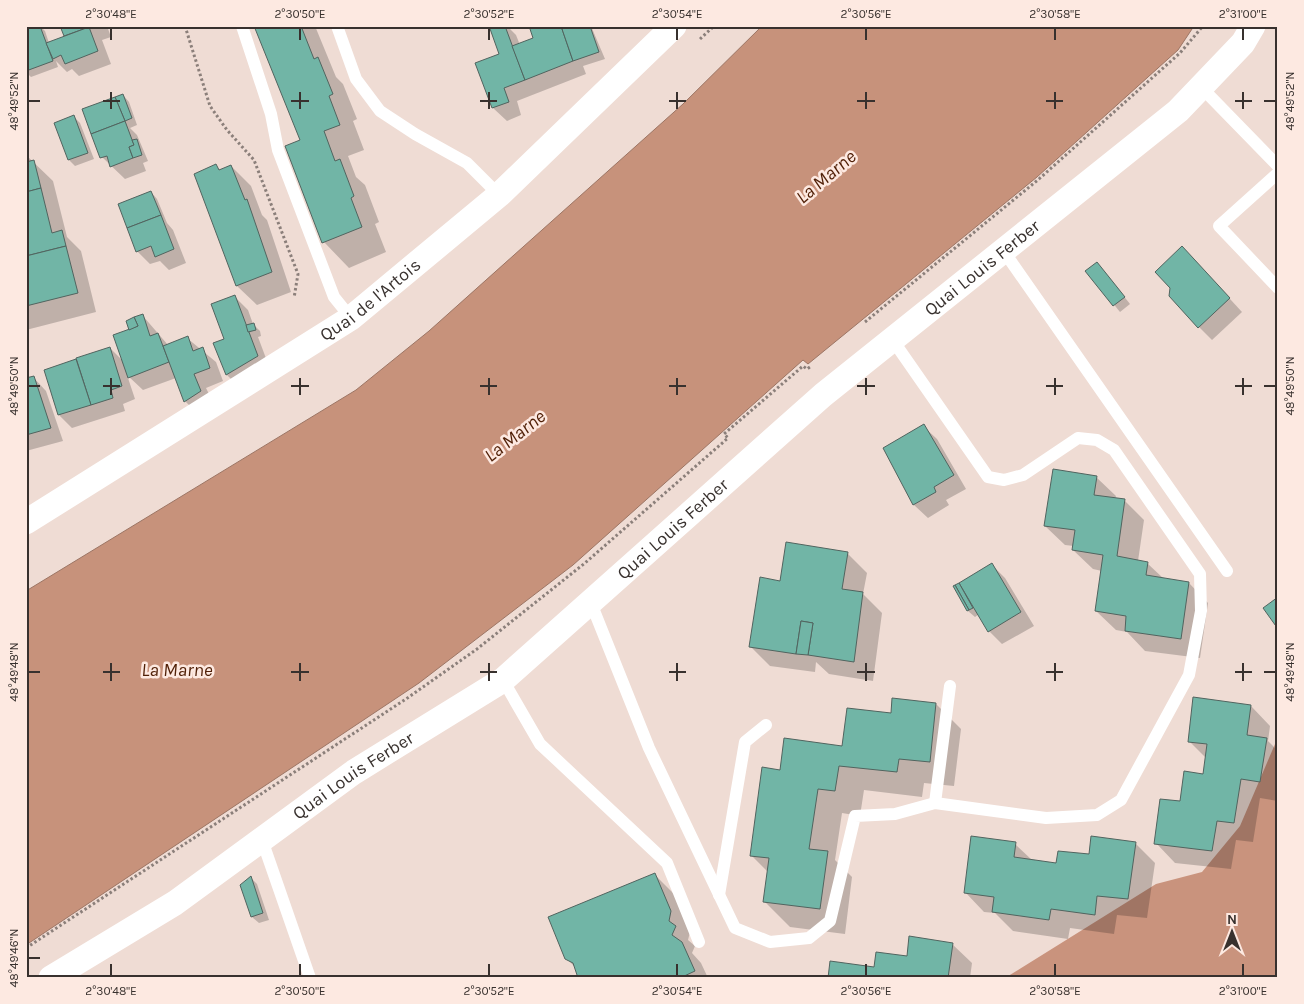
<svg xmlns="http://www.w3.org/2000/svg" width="1304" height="1004" viewBox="0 0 1304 1004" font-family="Karla,sans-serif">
  <rect width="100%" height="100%" fill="#efdcd4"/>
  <polygon fill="#c9937d" points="1278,737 1278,978 1005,978 1156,884 1202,872 1240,826"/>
  <polygon fill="#c7927b" stroke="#9c7564" points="762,26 1194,26 1178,50 1037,177 808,364 803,360 573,565 419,683 26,945 26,591 356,390 429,331 683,104"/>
  <g fill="#0003">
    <polygon points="40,26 45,31 49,43 65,37 61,26 107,26 111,37 102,40 111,64 79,76 72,69 67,72 56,61 58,67 31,77 26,72 26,59 30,57 26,47 26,29"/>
    <polygon points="256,26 315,26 336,77 343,84 357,119 353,121 364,150 348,156 356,177 365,185 379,222 375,224 386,252 349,268 324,242 286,147 301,141"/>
    <polygon points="491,26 507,26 516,35 520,45 535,39 530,26 591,26 605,59 583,66 586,74 517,101 521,115 507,121 493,108 477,63 501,55"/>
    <polygon points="123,95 129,102 137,125 130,128 137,135 148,161 143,163 146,171 125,179 102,157"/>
    <polygon points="74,117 80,123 94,159 75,166 69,160"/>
    <polygon points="26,155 53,181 67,237 81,251 96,312 26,330"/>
    <polygon points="216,166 221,171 231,166 251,186 262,215 267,220 291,292 257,305 237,286 196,174"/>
    <polygon points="151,192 157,199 167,223 173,230 186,263 169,270 160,261 150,264 137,251"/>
    <polygon points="1195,261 1242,312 1212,340 1199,327"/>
    <polygon points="1103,270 1130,304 1120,312 1087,271"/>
    <polygon points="235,297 248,310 253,324 260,331 261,336 258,337 270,369 240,388 227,375 215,344 225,340"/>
    <polygon points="143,316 168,345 187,338 216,362 223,381 206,388 214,404 198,414 185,401 176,378 143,390 127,375 135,399 123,404 125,411 72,428 59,415 45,371 110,348 125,363 131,330"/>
    <polygon points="33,377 46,391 63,441 26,451 26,379"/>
    <polygon points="923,426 937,439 966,489 946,500 949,505 928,518 914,505 885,448"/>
    <polygon points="1096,477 1116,496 1115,499 1124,500 1144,520 1138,561 1147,563 1164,579 1189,583 1208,603 1200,658 1145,651 1127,632 1116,630 1096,611 1102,571 1093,569 1073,550 1074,546 1065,545 1045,526"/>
    <polygon points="847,553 867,573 863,594 882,613 873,681 829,674 816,662 815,672 770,666 750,646 781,582"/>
    <polygon points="992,565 1005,578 1034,626 1002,644 989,631 979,614 975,617 968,611 954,587"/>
    <polygon points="936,704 961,729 954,786 924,783 922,797 864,790 860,816 842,813 835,860 852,877 845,934 790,927 765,902 768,872 751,855 781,771 843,748 892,714"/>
    <polygon points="1251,706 1270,726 1268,741 1278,751 1278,801 1260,798 1253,842 1236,840 1231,869 1175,863 1156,843 1181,803 1204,775 1207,759 1189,741"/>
    <polygon points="1135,843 1155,863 1147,918 1117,915 1114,934 1070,928 1068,939 1013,931 995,913 984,912 965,892 1015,844 1033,861 1057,865"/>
    <polygon points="654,874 674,894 690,932 688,940 695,946 692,953 701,963 708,978 579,978 577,969 566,958"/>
    <polygon points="251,878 257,884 269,920 259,923 252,917 242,885"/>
    <polygon points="952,944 972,963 970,978 829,978 875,969"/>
  </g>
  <g fill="#71b5a6" stroke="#51645f">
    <polygon points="30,26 40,26 53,61 26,71 26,57 28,56 26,27"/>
    <polygon points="60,26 92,26 64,36"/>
    <polygon points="254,26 301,26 314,59 318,57 333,94 329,96 340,125 324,131 335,161 340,159 354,196 351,198 362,227 322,243 285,146 300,140"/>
    <polygon points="489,26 505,26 525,80 504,88 509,102 492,108 475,63 499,54"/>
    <polygon points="529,26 561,26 573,61 525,80 512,46 533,38"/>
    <polygon points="570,26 590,26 599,52 573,61 562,29"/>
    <polygon points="89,27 98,51 65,64 61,55 53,59 46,43"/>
    <polygon points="123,94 132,118 125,121 115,97"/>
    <polygon points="115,97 125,121 91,134 82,109"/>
    <polygon points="74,115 88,153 68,160 54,123"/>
    <polygon points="125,121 134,145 129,147 133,158 110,167 107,156 100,158 91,134"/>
    <polygon points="137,139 142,155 133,158 129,147 134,145 132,140"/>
    <polygon points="34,160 41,188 26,192 26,162"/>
    <polygon points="216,164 219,170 231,165 245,200 247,199 272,272 236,286 194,174"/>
    <polygon points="41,188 52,233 62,230 66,246 26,256 26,192"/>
    <polygon points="151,191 161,215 127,228 118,204"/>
    <polygon points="161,215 174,249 155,257 151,246 136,252 127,228"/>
    <polygon points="66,246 78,293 26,306 26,256"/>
    <polygon points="1182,246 1230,298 1198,328 1169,296 1170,288 1155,272"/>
    <polygon points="1097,262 1125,297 1113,306 1085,271"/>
    <polygon points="235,295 258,356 226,375 213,343 224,339 211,304"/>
    <polygon points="143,314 150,336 158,333 169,362 128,378 113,335 138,326 134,317"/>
    <polygon points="134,317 138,326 129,330 126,321"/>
    <polygon points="254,323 256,330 248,332 246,325"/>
    <polygon points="188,336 193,351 203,347 210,368 194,374 201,391 184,402 163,346"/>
    <polygon points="110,347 122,386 111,390 113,398 91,405 76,358"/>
    <polygon points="76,359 91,405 58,415 44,370"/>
    <polygon points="34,376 51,428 26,435 26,378"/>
    <polygon points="924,424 954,475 934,487 936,492 913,505 883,448"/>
    <polygon points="1053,469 1097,476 1094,495 1125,499 1117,556 1148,562 1146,575 1189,582 1181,639 1125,631 1126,616 1095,611 1103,555 1072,550 1075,530 1044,526"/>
    <polygon points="786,542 848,552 842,589 863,592 854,662 808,655 813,623 801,621 796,654 749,647 760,577 780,581"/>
    <polygon points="992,563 1021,612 988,632 959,583"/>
    <polygon points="959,583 973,608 969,610 955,585"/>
    <polygon points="955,585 969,610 967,611 953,586"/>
    <polygon points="1278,597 1278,629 1263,608"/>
    <polygon points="801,621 813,623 808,655 796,654"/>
    <polygon points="1193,697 1251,705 1247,735 1267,738 1260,782 1241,779 1234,823 1217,821 1212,851 1154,844 1160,799 1180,801 1184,771 1203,774 1207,744 1188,742"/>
    <polygon points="892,698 936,703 930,762 899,759 897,772 839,766 835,791 818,789 809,849 828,851 820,909 763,902 769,858 750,856 762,767 780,770 784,738 842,746 847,708 891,713"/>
    <polygon points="971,836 1016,842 1014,857 1056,863 1058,851 1089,854 1091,836 1136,842 1128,899 1097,896 1095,915 1051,909 1049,920 992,912 994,897 964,893"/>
    <polygon points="655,873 671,911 669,921 676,926 672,935 682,942 695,971 680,978 578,978 573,963 565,959 548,917"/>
    <polygon points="251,876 263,913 251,917 240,885"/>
    <polygon points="909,936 953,943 948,978 828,978 830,961 874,967 876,952 907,956"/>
  </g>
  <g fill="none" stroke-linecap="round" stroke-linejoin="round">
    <g stroke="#8b7f7a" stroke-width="3" stroke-dasharray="2.5 2.5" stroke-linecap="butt">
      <polyline points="185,26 210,106 227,130 254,160 298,274 294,298"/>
      <polyline points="700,39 714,26"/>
      <polyline points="865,322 1039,179 1180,53 1203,26"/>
      <polyline points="26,948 406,699 477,649 585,563 728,438 724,434 803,366 807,369 810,367"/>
    </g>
    <g stroke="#fff" stroke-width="12">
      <polyline points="242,26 271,114 278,150 334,297 351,318"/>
      <polyline points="337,26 356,79 380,111 415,134 467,163 499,195"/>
      <polyline points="1201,87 1278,166"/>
      <polyline points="1278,173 1219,226 1278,288"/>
      <polyline points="1003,250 1227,571"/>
      <polyline points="591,603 649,748 735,928 770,942 809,938 830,921 855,816 895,814 935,803 1046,818 1097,815 1121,800 1189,675 1201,611 1200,574 1114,450 1097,440 1078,438 1023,475 1004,480 988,477 892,339"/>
      <polyline points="503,680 540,744 667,863 699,942"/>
      <polyline points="935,803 950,686"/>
      <polyline points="262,840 310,978"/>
      <polyline points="719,895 745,742 766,725"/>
    </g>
    <g stroke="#fff" stroke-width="25">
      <path id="s1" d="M26,522l325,-204 148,-123 175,-169"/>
      <path id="s2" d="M51,978l124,-75 179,-131 149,-92 320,-285 355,-284 65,-68 10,-17"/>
    </g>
  </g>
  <path fill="none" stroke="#38312e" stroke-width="2" d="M111,28v12M300,28v12M489,28v12M677,28v12M866,28v12M1055,28v12M1243,28v12M111,92v17M300,92v17M489,92v17M677,92v17M866,92v17M1055,92v17M1243,92v17M28,101h12M103,101h17M291,101h18M480,101h17M669,101h17M857,101h18M1046,101h17M1235,101h17M1264,101h12M111,378v17M300,378v17M489,378v17M677,378v17M866,378v17M1055,378v17M1243,378v17M28,386h12M103,386h17M291,386h18M480,386h17M669,386h17M857,386h18M1046,386h17M1235,386h17M1264,386h12M111,663v18M300,663v18M489,663v18M677,663v18M866,663v18M1055,663v18M1243,663v18M28,672h12M103,672h17M291,672h18M480,672h17M669,672h17M857,672h18M1046,672h17M1235,672h17M1264,672h12M28,958h12M111,964v12M300,964v12M489,964v12M677,964v12M866,964v12M1055,964v12M1243,964v12"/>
  <g text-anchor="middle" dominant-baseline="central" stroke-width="5" stroke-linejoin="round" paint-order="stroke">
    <g font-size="18" fill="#38312e" stroke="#fde9e1">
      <text stroke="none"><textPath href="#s2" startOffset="1174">Quai Louis Ferber</textPath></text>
      <text stroke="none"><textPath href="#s1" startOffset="410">Quai de l'Artois</textPath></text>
      <text stroke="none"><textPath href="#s2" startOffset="769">Quai Louis Ferber</textPath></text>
      <text stroke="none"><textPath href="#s2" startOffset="364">Quai Louis Ferber</textPath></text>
    </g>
    <g font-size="19" font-style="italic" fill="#501f06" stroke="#fde9e1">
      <text transform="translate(826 177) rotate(-40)">La Marne</text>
      <text transform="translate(515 436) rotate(-38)">La Marne</text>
      <text x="177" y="670">La Marne</text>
    </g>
  </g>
  <rect width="1304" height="1004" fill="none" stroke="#fde9e1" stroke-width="55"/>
  <g transform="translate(1232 932)" stroke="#fde9e1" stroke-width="4" paint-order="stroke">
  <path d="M0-4L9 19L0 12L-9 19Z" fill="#38312e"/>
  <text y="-8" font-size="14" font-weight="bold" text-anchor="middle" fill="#38312e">N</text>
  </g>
  <rect x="28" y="28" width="1248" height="948" fill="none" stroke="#38312e" stroke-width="2"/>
  <g font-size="12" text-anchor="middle" fill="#38312e">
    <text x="111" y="18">2°30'48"E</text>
    <text x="300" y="18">2°30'50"E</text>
    <text x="489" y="18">2°30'52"E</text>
    <text x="677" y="18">2°30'54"E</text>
    <text x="866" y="18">2°30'56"E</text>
    <text x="1055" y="18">2°30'58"E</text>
    <text x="1243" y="18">2°31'00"E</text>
    <text transform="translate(14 101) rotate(-90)" y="4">48°49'52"N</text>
    <text transform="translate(1290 101) rotate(-90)" y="4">48°49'52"N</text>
    <text transform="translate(14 386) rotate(-90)" y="4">48°49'50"N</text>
    <text transform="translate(1290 386) rotate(-90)" y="4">48°49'50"N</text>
    <text transform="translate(14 672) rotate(-90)" y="4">48°49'48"N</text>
    <text transform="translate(1290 672) rotate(-90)" y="4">48°49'48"N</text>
    <text transform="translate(14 958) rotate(-90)" y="4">48°49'46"N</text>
    <text x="111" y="995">2°30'48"E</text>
    <text x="300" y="995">2°30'50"E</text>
    <text x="489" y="995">2°30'52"E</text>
    <text x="677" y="995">2°30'54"E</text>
    <text x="866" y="995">2°30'56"E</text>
    <text x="1055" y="995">2°30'58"E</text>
    <text x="1243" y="995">2°31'00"E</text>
  </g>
</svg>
